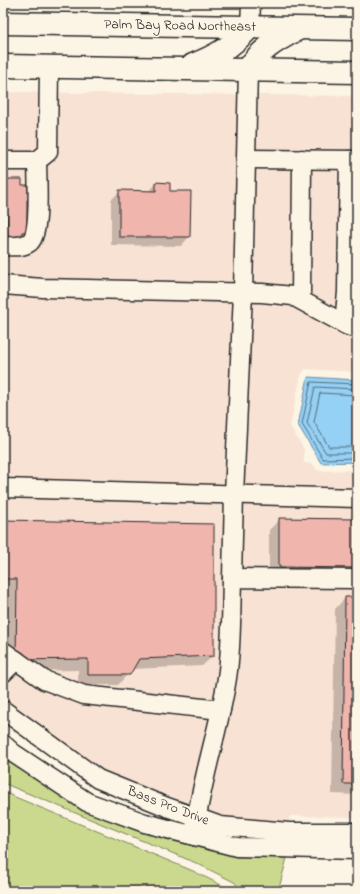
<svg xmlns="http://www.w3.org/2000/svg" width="360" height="894" viewBox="0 0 360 894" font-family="'Indie Flower',sans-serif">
  <rect width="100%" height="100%" fill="#fcf5e5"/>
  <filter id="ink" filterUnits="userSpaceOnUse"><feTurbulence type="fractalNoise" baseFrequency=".025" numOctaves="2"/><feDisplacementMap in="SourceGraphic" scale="8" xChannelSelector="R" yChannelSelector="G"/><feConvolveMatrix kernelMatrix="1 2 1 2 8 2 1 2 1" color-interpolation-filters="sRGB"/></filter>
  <g filter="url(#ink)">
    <g fill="#f8e2d4">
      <polygon points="214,3 357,3 357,6"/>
      <polygon points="3,92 357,96 357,372 305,369 301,375 290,426 304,449 304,463 313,464 317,470 321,471 357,470 357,817 290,816 289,822 222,816 102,770 3,699"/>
    </g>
    <g fill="#cad98d" stroke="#7a825c">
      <polygon points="3,757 84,811 142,833 236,857 287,858 279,888 263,891 242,891 234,882 196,863 3,783"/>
      <polygon points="3,792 193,871 233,891 3,891"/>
    </g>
    <polygon fill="#95d0f5" stroke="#6b8ea4" points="308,377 357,380 357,462 321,463 298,425"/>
    <g fill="#0003">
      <polygon points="4,180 21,186 32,200 26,206 26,232 12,246 3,245"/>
      <polygon points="157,183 169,192 189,237 181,246 111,245 111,200 120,191 148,192"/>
      <polygon points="280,519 357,520 357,578 269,577 269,530"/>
      <polygon points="3,521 213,656 202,666 132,669 118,685 78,685 78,670 5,671 7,589 3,589"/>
      <polygon points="345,598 357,598 357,795 332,794 335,609"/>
    </g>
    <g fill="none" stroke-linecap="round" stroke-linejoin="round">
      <g stroke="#556d7c" stroke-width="1">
        <polyline points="357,384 311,382 302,424 323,459 357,458"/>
        <polyline points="357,389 315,387 307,423 326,453 357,453"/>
        <polyline points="357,395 320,393 314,422 329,447 357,447"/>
      </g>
    </g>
    <g fill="#f0b5ad" stroke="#2b2b2b">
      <polygon points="3,179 22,179 22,185 28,185 28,189 33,190 33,200 27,200 27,232 22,232 22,237 8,237 7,212 4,212"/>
      <polygon points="156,182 170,183 170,191 191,191 190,237 119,237 119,190 156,191"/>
      <polygon points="279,518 357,519 357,568 279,567"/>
      <polygon points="3,520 214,524 214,656 139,659 130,675 88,675 88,659 16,660 17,579 3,579"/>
      <polygon points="345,597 357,597 357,784 343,784"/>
    </g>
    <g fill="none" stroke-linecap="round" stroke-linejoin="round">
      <g stroke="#2b2b2b" stroke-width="21">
        <g id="minor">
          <polyline points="250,27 251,3"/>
          <polyline points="247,159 357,160"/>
          <polyline points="3,161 37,161 48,152 49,67"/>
          <path d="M3,246c10,0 19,2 27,-4 11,-10 7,-65 7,-81"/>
          <polyline points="3,285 43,288 262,293 293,296 348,326 357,329"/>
          <polyline points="301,300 302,159"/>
          <polyline points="344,324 347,292 349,160"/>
          <polyline points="3,488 357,498"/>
          <polyline points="232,578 234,495 243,293 248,69"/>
          <polyline points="3,651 44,680 84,695 221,710"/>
          <polyline points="3,673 16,660"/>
          <polyline points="3,710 98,779 167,807 220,826 289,832 357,832"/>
          <polyline points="3,744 13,753 87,802 145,823 237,847 357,850"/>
          <path d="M194,836c6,-53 25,-105 33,-158 5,-32 4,-67 5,-100l125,1"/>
        </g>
      </g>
      <g stroke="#2b2b2b" stroke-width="25">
        <g id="major">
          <polyline points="3,23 357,29"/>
          <path d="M193,65c23,-9 40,-19 57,-38"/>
          <polyline points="3,66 357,72"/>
          <path d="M248,69c14,-21 28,-28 50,-40"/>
        </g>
      </g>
      <use href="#minor" stroke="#fcf5e5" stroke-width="18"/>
      <use href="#major" stroke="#fcf5e5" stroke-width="22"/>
    </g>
  </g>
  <g text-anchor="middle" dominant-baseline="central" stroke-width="3" stroke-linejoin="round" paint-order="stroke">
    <g font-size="14" fill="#2b2b2b" stroke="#fcf5e5">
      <text transform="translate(180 26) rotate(1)">Palm Bay Road Northeast</text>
      <text transform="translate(168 806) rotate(21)">Bass Pro Drive</text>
    </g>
  </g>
  <rect width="360" height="894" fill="none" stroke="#fcf5e5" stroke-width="16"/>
  <rect x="8" y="8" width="344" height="878" fill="none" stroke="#2b2b2b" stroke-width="1.5" filter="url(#ink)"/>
</svg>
